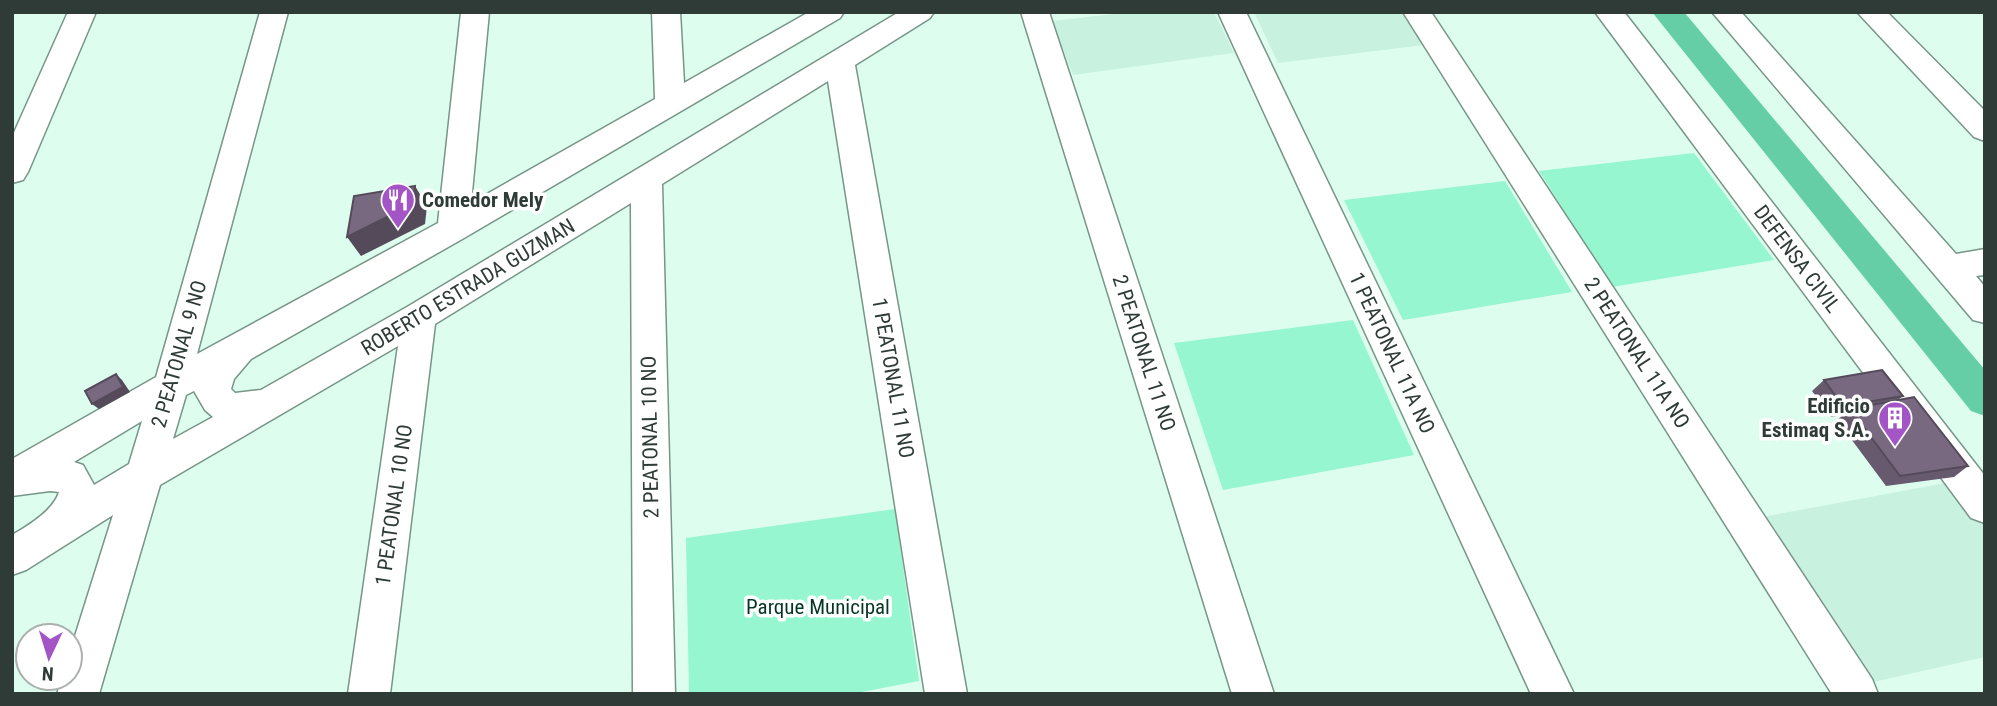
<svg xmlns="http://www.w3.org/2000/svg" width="1997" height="706" viewBox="0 0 1997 706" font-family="'Roboto Condensed',sans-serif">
  <rect width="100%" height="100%" fill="#ddfeef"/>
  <g fill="#c9f1e0">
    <polygon points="1131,12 1214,12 1234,53 1073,75 1052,21"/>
    <polygon points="1254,12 1404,12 1424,45 1278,63"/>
    <polygon points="1956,481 1985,519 1985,657 1869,683 1762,517"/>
  </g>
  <g fill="#95f6cf">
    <polygon points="1694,153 1774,260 1612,287 1539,171"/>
    <polygon points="1505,181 1572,292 1403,320 1344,200"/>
    <polygon points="1353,320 1414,455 1223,490 1174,343"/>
    <polygon points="895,509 919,681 851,694 689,694 686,538"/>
  </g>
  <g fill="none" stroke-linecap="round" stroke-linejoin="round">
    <polygon fill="#66cea6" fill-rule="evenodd" points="1652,12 1684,12 1985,370 1985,416 1971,411"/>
    <g stroke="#779588" stroke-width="3">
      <g id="minor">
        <polygon points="68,12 96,12 28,172 23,180 12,183 12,137"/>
        <path d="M260,12h28l-91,342 241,-131 23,-211h28l-18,191 184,-104 -3,-87h28l4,71 125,-71h35l-4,6 -376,220 -213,121 -17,20 -3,10 4,4 26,-3 146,-83 492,-295h35l-4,6 -75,47 112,629h-42l-97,-613 -166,103 13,510h-42l-2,-491 -196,121 -45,370h-42l50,-348 -238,139 -61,209h-42l5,-16h8v-26l43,-137 -87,55 -14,5v-40c16,-9 42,-25 47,-43l-9,-1 -38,5v-37l144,-82zM194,391l11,19 8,7 -40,22 13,-44zM142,421l-13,43 -35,21 -11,-20 -9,-3z"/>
        <polygon points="1021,12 1049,12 1274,694 1232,694"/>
        <polygon points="1218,12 1246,12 1574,694 1531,694"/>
        <polygon points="1403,12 1431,12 1872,679 1878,694 1832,694"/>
        <polygon points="1595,12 1624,12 1985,476 1985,523 1971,518"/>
        <polygon points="1712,12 1741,12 1956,254 1985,249 1985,275 1976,276 1985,287 1985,323 1973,320"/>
        <polygon points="1857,12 1887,12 1985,111 1985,141 1974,137"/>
      </g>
    </g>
    <use href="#minor" fill="#fff" fill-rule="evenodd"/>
  </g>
  <polygon fill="#675a6e" points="1824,380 1903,396 1898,400 1968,466 1954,477 1886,486 1837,420 1843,415 1831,417 1812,391"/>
  <g fill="#544a5a">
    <polygon points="415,186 427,206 425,224 361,256 347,237"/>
    <polygon points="116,374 122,380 130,392 99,409 92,404"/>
  </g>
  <g fill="#786980" stroke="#544a5a" stroke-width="2">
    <polygon points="415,186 413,204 347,237 354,196"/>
    <polygon points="1882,370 1903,396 1843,406 1824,380"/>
    <polygon points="116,374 123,387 92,404 85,391"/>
    <polygon points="1914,397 1968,466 1900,476 1850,409"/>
  </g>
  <defs>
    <g id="restaurant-pin" transform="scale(1.75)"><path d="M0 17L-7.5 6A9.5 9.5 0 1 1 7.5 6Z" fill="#a354c5" stroke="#fff"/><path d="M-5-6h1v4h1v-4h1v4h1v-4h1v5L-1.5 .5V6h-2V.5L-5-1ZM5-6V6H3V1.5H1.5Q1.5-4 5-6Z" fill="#fff"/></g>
    <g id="building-pin" transform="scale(1.75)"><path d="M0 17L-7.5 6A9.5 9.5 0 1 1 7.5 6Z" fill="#a354c5" stroke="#fff"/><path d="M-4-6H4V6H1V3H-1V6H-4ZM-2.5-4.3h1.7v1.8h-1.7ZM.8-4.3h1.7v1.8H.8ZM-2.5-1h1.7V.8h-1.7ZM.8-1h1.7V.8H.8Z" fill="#fff"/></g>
  </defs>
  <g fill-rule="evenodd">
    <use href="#restaurant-pin" x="398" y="200"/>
    <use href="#building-pin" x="1895" y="418"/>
  </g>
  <g text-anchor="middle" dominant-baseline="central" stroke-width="7" stroke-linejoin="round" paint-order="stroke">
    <g font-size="21" font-weight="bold" fill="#2f3b36" stroke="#fff" text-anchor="start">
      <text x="422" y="200">Comedor Mely</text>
      <text x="1870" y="406" text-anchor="end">Edificio<tspan x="1870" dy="24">Estimaq S.A.</tspan></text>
    </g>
    <g font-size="21" fill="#2f3b36" stroke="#fff">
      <text transform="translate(1797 259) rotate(53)">DEFENSA CIVIL</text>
      <text transform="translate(468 287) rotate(-31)">ROBERTO ESTRADA GUZMAN</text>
      <text transform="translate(1144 353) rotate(72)">2 PEATONAL 11 NO</text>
      <text transform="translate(1392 353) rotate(65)">1 PEATONAL 11A NO</text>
      <text transform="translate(1637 353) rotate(57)">2 PEATONAL 11A NO</text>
      <text transform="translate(179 354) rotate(-74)">2 PEATONAL 9 NO</text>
      <text transform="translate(893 378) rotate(80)">1 PEATONAL 11 NO</text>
      <text transform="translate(650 437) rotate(-91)">2 PEATONAL 10 NO</text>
      <text transform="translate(394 505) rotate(-82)">1 PEATONAL 10 NO</text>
    </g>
    <g font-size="21" fill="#053626" stroke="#fff">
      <text x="818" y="607">Parque Municipal</text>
    </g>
  </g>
  <rect width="1997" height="706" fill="none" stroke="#2f3b36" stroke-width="28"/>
  <g transform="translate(49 657) rotate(184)"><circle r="33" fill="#ffffff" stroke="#acb1af" stroke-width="2"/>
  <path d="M0-5L12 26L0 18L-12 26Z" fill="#a354c5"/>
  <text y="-10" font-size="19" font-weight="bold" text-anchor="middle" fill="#2f3b36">N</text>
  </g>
</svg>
